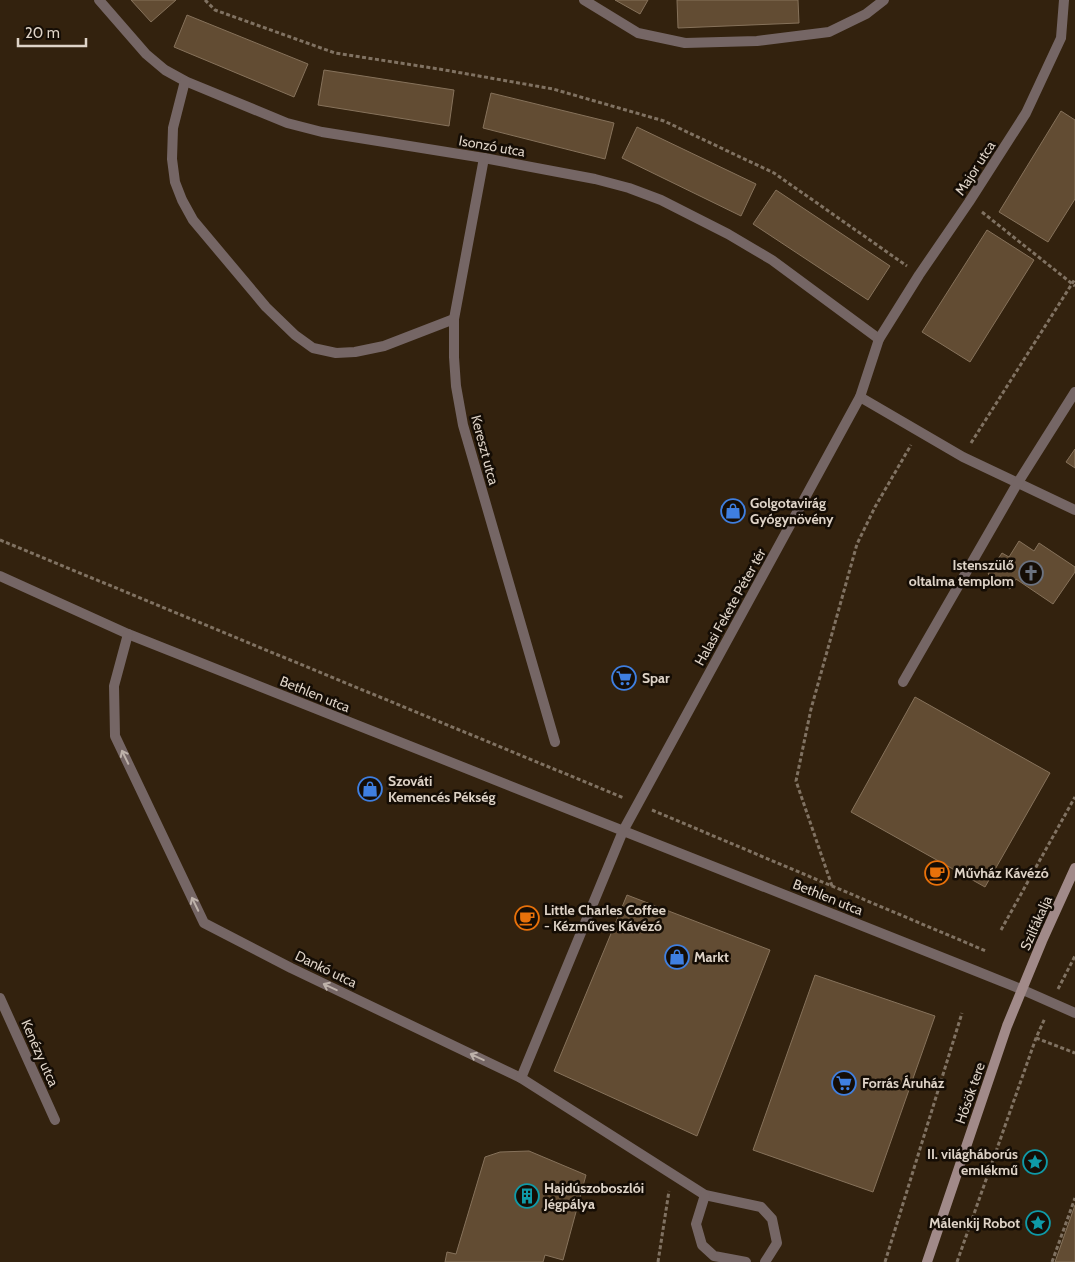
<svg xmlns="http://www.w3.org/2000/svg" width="1075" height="1262" viewBox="0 0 1075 1262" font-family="Cabin,sans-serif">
  <rect width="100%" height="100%" fill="#33220e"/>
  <g fill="#624c33" stroke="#86725b">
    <polygon points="131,0 176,0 151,22"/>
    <polygon points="615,0 648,0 640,14"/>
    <polygon points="677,0 798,0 799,23 678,28"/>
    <polygon points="187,15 308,64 294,97 174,47"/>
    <polygon points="324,70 454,90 449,126 318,105"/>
    <polygon points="491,93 614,123 605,159 483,128"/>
    <polygon points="1061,111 1075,120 1075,199 1048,242 999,212"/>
    <polygon points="637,127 756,184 741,216 622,158"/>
    <polygon points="776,190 890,266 868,300 753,224"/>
    <polygon points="987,230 1034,260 970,362 922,332"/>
    <polygon points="1075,449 1075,468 1066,462"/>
    <polygon points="1019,541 1034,551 1039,543 1075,567 1075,572 1053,604 1016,579 1010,589 988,574 1002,553 1009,557"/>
    <polygon points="915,697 1050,773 985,887 851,812"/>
    <polygon points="627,895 770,950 697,1136 554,1071"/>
    <polygon points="815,975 935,1016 873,1192 753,1150"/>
    <polygon points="529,1151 586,1175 563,1260 545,1255 543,1262 445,1262 447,1252 456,1254 485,1157 500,1152"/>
    <polygon points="1075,1205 1075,1262 1055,1262"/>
  </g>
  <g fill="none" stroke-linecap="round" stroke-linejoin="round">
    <g stroke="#807262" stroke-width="3" stroke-dasharray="4 2.5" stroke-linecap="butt">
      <polyline points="205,0 215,10 335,53 439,69 553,89 664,121 774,173 907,266"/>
      <polyline points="982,212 1075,286"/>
      <polyline points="971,443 1075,279"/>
      <polyline points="0,540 624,798"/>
      <polyline points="652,810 986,951"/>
      <polyline points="832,886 796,781 811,709 857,544 875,507 911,445"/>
      <polyline points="1001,930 1075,797"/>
      <polyline points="1058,989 1075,956"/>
      <polyline points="1036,1038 1075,1053"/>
      <polyline points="658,1262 669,1191"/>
      <polyline points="885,1262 962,1013"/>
      <polyline points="957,1262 1036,1038 1045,1018"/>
      <polyline points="1052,1262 1075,1198"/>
    </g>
    <g stroke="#756665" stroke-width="10">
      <polyline points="99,0 146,54 165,70 185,81 287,123 322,132 484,158 595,179 629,188 661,200 728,234 772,260 879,339"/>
      <polyline points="584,0 638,33 685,43 757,41 829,32 866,14 884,0"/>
      <polyline points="185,81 173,128 172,159 175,182 182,200 193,220 266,307 295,335 313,348 336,353 355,352 384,346 454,319"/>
      <polyline points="484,158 454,319 454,357 456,386 463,425 555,742"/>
      <polyline points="860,397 963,457 1075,510"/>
      <polyline points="0,576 128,634 976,971 1023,990 1075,1013"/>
      <polyline points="128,634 114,686 115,736 204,923 291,968 521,1078 705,1195 761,1207 772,1219 777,1243 765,1262"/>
      <polyline points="903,682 1017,484 1075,392"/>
      <polyline points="0,998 55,1120"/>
      <polyline points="521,1078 623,831 860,397 879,339 919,275 969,202 1026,113 1061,38 1064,0"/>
      <polyline points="705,1195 696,1224 702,1245 714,1256 746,1262"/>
    </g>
    <polyline stroke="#a18a89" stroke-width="10" points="927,1262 1007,1026 1042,941 1075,868"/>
  </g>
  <defs><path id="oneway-shaft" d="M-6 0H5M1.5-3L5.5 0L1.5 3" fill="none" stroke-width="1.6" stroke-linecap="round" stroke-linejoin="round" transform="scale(1.25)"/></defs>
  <g stroke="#beb2aa">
    <use href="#oneway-shaft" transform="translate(125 757) rotate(-116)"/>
    <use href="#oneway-shaft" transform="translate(195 904) rotate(-116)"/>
    <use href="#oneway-shaft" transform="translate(330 987) rotate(-155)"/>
    <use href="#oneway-shaft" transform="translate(477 1057) rotate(-155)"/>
  </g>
  <defs>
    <g id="shop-ring" transform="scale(1.25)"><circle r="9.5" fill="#150d05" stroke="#3f7fe0" stroke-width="1.5"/><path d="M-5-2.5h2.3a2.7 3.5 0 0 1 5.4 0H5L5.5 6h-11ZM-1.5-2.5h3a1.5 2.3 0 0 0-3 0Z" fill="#3f7fe0"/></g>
    <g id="church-ring" transform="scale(1.25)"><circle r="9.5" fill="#150d05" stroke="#6b7280" stroke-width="1.5"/><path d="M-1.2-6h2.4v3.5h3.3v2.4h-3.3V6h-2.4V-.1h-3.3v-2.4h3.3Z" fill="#6b7280"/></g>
    <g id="supermarket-ring" transform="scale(1.25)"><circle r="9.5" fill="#150d05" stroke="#3f7fe0" stroke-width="1.5"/><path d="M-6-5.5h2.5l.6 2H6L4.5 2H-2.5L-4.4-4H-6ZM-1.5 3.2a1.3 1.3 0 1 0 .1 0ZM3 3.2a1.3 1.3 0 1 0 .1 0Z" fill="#3f7fe0"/></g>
    <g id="cafe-ring" transform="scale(1.25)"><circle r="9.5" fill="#150d05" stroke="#e8710a" stroke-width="1.5"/><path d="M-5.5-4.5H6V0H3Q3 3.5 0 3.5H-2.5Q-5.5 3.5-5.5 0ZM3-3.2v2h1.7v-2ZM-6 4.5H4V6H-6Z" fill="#e8710a"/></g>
    <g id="sight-ring" transform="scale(1.25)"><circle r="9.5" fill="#150d05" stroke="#0f9aa8" stroke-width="1.5"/><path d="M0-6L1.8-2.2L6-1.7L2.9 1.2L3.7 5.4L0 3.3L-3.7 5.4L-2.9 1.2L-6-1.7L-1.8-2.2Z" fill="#0f9aa8"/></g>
    <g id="building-ring" transform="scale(1.25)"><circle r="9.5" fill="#150d05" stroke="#0f9aa8" stroke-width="1.5"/><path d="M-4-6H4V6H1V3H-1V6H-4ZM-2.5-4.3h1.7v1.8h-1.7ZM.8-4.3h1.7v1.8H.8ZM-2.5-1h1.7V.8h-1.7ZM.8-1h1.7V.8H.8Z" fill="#0f9aa8"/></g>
  </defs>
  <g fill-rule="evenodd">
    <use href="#shop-ring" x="733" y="511"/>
    <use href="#church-ring" x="1031" y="573"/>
    <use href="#supermarket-ring" x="624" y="678"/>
    <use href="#shop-ring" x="370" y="789"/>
    <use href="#cafe-ring" x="937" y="873"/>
    <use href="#cafe-ring" x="527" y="918"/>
    <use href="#shop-ring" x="677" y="957"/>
    <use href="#supermarket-ring" x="844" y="1083"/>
    <use href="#sight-ring" x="1035" y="1162"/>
    <use href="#building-ring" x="527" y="1196"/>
    <use href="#sight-ring" x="1038" y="1223"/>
  </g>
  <g text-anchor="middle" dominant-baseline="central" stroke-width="5" stroke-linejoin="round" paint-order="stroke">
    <g font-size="14" fill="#ded3c7" stroke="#150d05">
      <text transform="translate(492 146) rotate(10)">Isonzó utca</text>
      <text transform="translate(975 168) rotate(-57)">Major utca</text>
      <text transform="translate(485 450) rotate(75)">Kereszt utca</text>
      <text transform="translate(730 607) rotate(-61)">Halasi Fekete Péter tér</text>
      <text transform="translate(315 694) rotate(22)">Bethlen utca</text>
      <text transform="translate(828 897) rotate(22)">Bethlen utca</text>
      <text transform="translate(1036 923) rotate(-66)">Szilfákalja</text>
      <text transform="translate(326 969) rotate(26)">Dankó utca</text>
      <text transform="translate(40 1053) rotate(66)">Kenézy utca</text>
      <text transform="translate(970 1093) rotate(-71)">Hősök tere</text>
    </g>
    <g font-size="14" font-weight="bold" fill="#ded3c7" stroke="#150d05" text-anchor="start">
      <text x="750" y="503">Golgotavirág<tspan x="750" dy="16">Gyógynövény</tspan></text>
      <text x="1014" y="565" text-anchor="end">Istenszülő<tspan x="1014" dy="16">oltalma templom</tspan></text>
      <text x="642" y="678">Spar</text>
      <text x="388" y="781">Szováti<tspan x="388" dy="16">Kemencés Pékség</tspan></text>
      <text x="954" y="873">Művház Kávézó</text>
      <text x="544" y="910">Little Charles Coffee<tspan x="544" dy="16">- Kézműves Kávézó</tspan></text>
      <text x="694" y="957">Markt</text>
      <text x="862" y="1083">Forrás Áruház</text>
      <text x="1018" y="1154" text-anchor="end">II. világháborús<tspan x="1018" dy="16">emlékmű</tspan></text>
      <text x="544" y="1188">Hajdúszoboszlói<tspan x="544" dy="16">Jégpálya</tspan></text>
      <text x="1020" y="1223" text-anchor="end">Málenkij Robot</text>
    </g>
  </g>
  <path d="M18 38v8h68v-8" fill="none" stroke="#ded3c7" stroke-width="2.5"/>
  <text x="25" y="38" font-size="15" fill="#ded3c7" stroke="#150d05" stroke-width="4" paint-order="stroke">20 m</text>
</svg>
